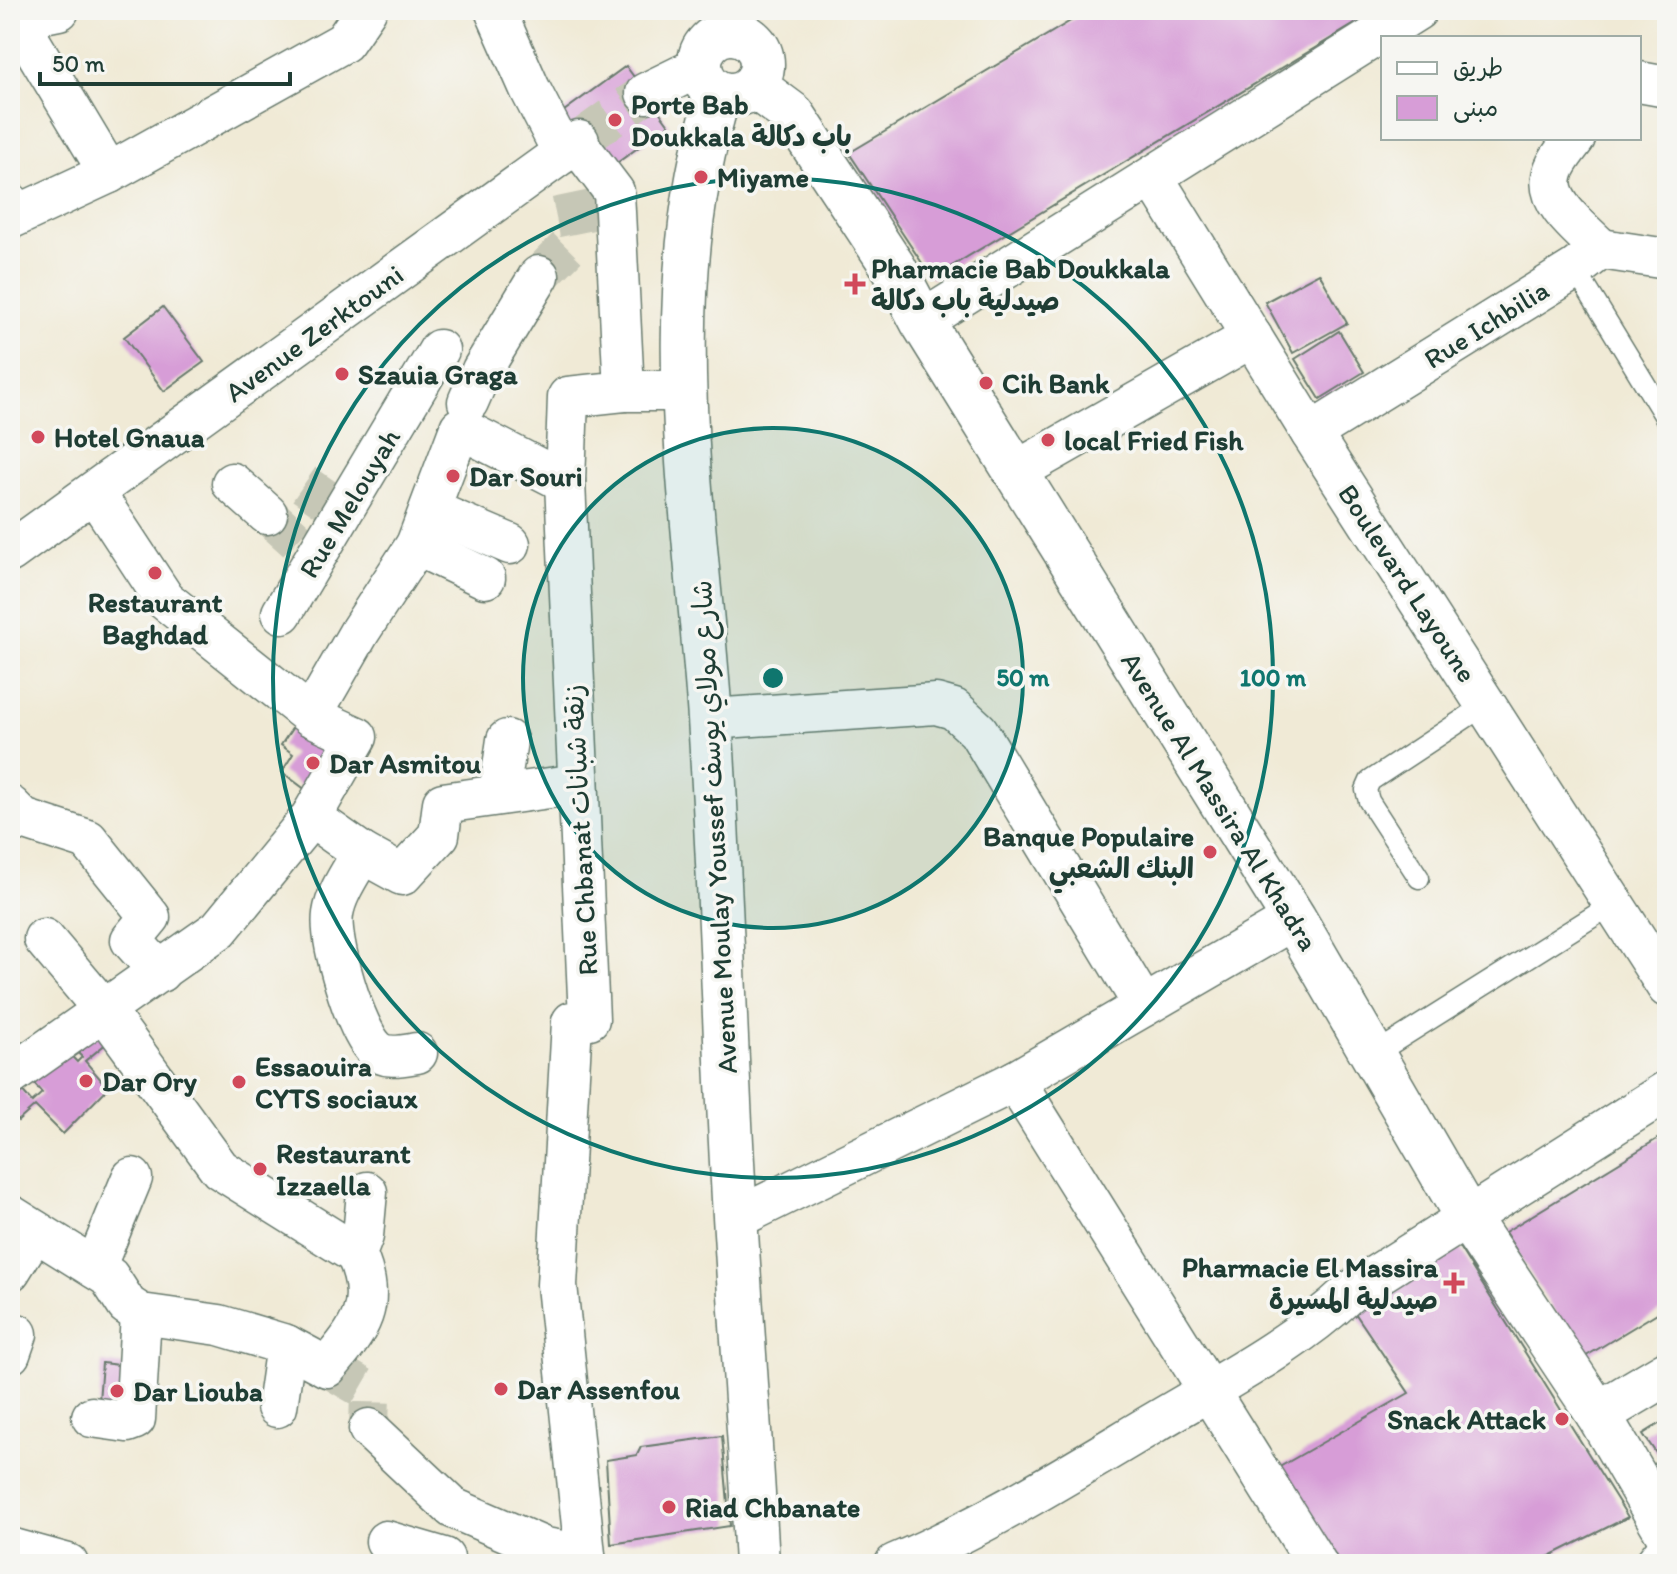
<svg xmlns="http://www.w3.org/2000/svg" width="1677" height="1574" viewBox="0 0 1677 1574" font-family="Itim,'Playpen Sans Arabic',sans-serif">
  <rect width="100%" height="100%" fill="#f6f6f2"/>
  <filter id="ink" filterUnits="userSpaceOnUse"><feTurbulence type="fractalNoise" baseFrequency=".0125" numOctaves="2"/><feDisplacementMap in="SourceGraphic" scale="16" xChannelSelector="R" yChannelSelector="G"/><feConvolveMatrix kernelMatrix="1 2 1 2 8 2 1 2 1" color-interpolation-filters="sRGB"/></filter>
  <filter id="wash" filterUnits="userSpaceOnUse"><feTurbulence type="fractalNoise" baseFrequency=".006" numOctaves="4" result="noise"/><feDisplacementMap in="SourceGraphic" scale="32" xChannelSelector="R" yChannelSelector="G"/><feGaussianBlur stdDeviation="1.8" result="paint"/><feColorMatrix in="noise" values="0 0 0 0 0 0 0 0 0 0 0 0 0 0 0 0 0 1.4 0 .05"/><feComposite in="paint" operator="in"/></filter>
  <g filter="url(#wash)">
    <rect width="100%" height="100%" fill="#f0ead6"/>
    <g id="blocks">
      <g fill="#d79dd7">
        <polygon points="1089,10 1378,10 932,278 849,153"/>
        <polygon points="626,66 669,125 603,173 560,114"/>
        <polygon points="1319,273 1347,323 1293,353 1265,302"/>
        <polygon points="163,307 204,362 164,391 124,337"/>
        <polygon points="1339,331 1364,372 1320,399 1295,359"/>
        <polygon points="301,715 351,741 318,799 282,772 293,754 281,745"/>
        <polygon points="119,1033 85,1061 108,1088 63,1134 35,1106 18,1121 10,1112 10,1076 32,1102 42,1093 24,1072 62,1046 77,1062 82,1057 67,1042"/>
        <polygon points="1667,1133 1667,1307 1583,1358 1505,1232"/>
        <polygon points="1454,1239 1628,1517 1534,1564 1325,1564 1269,1473 1409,1393 1349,1304"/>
        <polygon points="102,1363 135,1367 132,1417 98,1414"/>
        <polygon points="1667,1419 1667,1469 1643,1434"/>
        <polygon points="722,1436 730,1526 611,1544 606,1460 637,1455 641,1447"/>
      </g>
    </g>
  </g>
  <g filter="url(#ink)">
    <use href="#blocks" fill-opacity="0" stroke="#687a6d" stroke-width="2"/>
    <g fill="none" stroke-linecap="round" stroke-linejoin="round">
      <g stroke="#c6c7b6" stroke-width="40" stroke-dasharray="40 20" stroke-linecap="butt">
        <polyline points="579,141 646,93"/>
        <polyline points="539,276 580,235 563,153"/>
        <polyline points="304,484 344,512"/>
        <polyline points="267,514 317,559"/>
        <polyline points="327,1367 370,1392 369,1429"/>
      </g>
      <g stroke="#687a6d" stroke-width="23">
        <g id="lane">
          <polyline points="1575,269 1667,420"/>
          <polyline points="1419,878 1369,801 1366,790 1370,781 1485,705"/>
          <polyline points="1373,1055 1613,904"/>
        </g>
      </g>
      <g stroke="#687a6d" stroke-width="43">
        <g id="street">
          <polyline points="495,10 530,89 563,153"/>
          <polyline points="16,18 109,173"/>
          <polyline points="10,20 59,10"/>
          <polyline points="1639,82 1667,87"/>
          <polyline points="646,93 699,67"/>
          <path d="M1575,138c-8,11 -21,25 -23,39 -6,27 32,54 49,72"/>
          <polyline points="577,143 614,192 624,391 568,397 565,482 589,1019 572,1022 557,1285 586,1564"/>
          <polyline points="1153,177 1311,433 1667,987"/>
          <polyline points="10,203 14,217 109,173 344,42 366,10"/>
          <polyline points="922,321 1417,10"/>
          <polyline points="624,391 682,391"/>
          <polyline points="468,402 482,370 539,276"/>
          <polyline points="1311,433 1575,269 1601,249 1667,259"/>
          <polyline points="1015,472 1252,337"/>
          <polyline points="232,483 267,514"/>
          <polyline points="430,510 510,544"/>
          <polyline points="416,545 485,578"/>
          <polyline points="10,552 579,141"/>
          <polyline points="282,613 439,350"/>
          <polyline points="311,716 360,631 416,545 460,428 565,482"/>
          <polyline points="710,719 936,704 954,709 978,731 1144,1006"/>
          <polyline points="499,794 507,740"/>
          <polyline points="10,806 23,819 88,840 150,917 131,940 160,972"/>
          <polyline points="311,817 362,853 402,875 439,835 443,803 578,784"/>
          <path d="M362,853c-10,18 -26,40 -29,61 -4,28 22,115 42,135 11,11 29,6 42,4"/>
          <polyline points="44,939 104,1010 220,1169 356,1254"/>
          <polyline points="10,1076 219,929 311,817 357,737 311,716 165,600 94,492"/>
          <polyline points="1015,1081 1317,1564"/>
          <path d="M10,1215l99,62 18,28 14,9 78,11 67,20 41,22c33,-38 52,-63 29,-113l7,-18 4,-44"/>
          <polyline points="735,1219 1015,1081 1294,919"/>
          <polyline points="95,1268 132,1178"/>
          <polyline points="10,1271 35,1231"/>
          <polyline points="10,1354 17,1334"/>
          <polyline points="277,1407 286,1345"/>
          <polyline points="92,1417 127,1422 135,1419 141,1314"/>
          <polyline points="369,1429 453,1508 545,1548 584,1555"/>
          <polyline points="386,1541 444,1558"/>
          <polyline points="10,1548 68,1564"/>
          <path d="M895,1564c90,-38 173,-90 257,-140 67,-40 141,-78 198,-132l317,-201"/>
          <polyline points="1655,1564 1667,1549"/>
        </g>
      </g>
      <g stroke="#687a6d" stroke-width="47">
        <g id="secondary">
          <circle cx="731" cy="64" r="31"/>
          <polyline points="754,86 793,115 894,268 922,321 1294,919 1467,1217 1598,1414 1667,1532"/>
          <path d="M719,94c-65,203 -23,417 -9,625 11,166 15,331 25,497 7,116 16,232 22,348"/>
          <polyline points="1598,1414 1667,1373"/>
        </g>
      </g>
      <use href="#lane" stroke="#fff" stroke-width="20"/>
      <use href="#street" stroke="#fff" stroke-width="40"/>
      <use href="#secondary" stroke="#fff" stroke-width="44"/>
    </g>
  </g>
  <circle cx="773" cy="678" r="250" fill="#0f766e" fill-opacity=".12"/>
  <g fill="none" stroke="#0f766e" stroke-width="4">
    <circle cx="773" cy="678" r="250"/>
    <circle cx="773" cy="678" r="500"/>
  </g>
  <g fill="#d1495b" stroke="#f6f6f2" stroke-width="3">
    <circle cx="615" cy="120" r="8"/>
    <circle cx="701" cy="177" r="8"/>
    <path d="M851 272h8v8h8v8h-8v8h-8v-8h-8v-8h8z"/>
    <circle cx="342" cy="374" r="8"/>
    <circle cx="986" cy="383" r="8"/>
    <circle cx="38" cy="437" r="8"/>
    <circle cx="1048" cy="440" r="8"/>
    <circle cx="453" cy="476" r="8"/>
    <circle cx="155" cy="573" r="8"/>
    <circle cx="313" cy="763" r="8"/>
    <circle cx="1210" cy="852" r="8"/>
    <circle cx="86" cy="1081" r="8"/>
    <circle cx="239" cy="1082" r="8"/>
    <circle cx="260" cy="1169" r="8"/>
    <path d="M1450 1271h8v8h8v8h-8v8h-8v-8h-8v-8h8z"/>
    <circle cx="501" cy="1389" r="8"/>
    <circle cx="117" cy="1391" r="8"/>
    <circle cx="1562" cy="1419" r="8"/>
    <circle cx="669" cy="1507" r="8"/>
  </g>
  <g text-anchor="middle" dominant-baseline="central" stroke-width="7" stroke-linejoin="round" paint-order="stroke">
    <g font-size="28" font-weight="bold" fill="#1f3d34" stroke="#f6f6f2" text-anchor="start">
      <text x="631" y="104">Porte Bab<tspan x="631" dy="32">Doukkala باب دكالة</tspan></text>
      <text x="717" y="177">Miyame</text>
      <text x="871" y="268">Pharmacie Bab Doukkala<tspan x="871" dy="32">صيدلية باب دكالة</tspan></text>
      <text x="358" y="374">Szauia Graga</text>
      <text x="1002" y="383">Cih Bank</text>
      <text x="54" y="437">Hotel Gnaua</text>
      <text x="1064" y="440">local Fried Fish</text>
      <text x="469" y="476">Dar Souri</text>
      <text x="155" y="602" text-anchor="middle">Restaurant<tspan x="155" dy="32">Baghdad</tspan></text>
      <text x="329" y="763">Dar Asmitou</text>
      <text x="1194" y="836" text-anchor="end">Banque Populaire<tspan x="1194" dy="32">البنك الشعبي</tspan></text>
      <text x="255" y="1066">Essaouira<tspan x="255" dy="32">CYTS sociaux</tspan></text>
      <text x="102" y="1081">Dar Ory</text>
      <text x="276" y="1153">Restaurant<tspan x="276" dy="32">Izzaella</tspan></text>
      <text x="1438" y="1267" text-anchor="end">Pharmacie El Massira<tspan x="1438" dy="32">صيدلية المسيرة</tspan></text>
      <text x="517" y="1389">Dar Assenfou</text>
      <text x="133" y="1391">Dar Liouba</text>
      <text x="1546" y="1419" text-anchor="end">Snack Attack</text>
      <text x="685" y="1507">Riad Chbanate</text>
    </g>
    <g font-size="28" fill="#1f3d34" stroke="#f6f6f2">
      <text transform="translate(1486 324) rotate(-32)">Rue Ichbilia</text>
      <text transform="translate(314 333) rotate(-36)">Avenue Zerktouni</text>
      <text transform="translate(349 503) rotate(-59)">Rue Melouyah</text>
      <text transform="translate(1408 583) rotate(57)">Boulevard Layoune</text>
      <text transform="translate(1220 801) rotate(58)">Avenue Al Massira Al Khadra</text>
      <text transform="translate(714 827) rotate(-93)">Avenue Moulay Youssef شارع مولاي يوسف</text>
      <text transform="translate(580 830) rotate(-93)">Rue Chbanat زنقة شبانات</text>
    </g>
  </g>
  <circle cx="773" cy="678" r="12" fill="#0f766e" stroke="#f6f6f2" stroke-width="4"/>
  <g font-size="24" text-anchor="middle" font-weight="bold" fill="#0f766e" stroke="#f6f6f2" stroke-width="7" stroke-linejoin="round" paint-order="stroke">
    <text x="1023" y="686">50 m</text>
    <text x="1273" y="686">100 m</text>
  </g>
  <rect width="1677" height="1574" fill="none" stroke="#f6f6f2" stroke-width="40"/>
  <rect x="1381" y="36" width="260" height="104" fill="#f6f6f2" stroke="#a0aca6" stroke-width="2"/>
  <rect x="1397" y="62" width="40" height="12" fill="#ffffff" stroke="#a0aca6" stroke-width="2"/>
  <text x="1453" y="76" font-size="24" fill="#1f3d34">طريق</text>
  <rect x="1397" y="96" width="40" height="24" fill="#d79dd7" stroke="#a0aca6" stroke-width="2"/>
  <text x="1453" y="116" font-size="24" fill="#1f3d34">مبنى</text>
  <path d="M40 72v12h250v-12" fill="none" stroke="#1f3d34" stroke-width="4"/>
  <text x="52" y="72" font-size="24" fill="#1f3d34" stroke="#f6f6f2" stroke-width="6" paint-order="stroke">50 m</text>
</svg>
